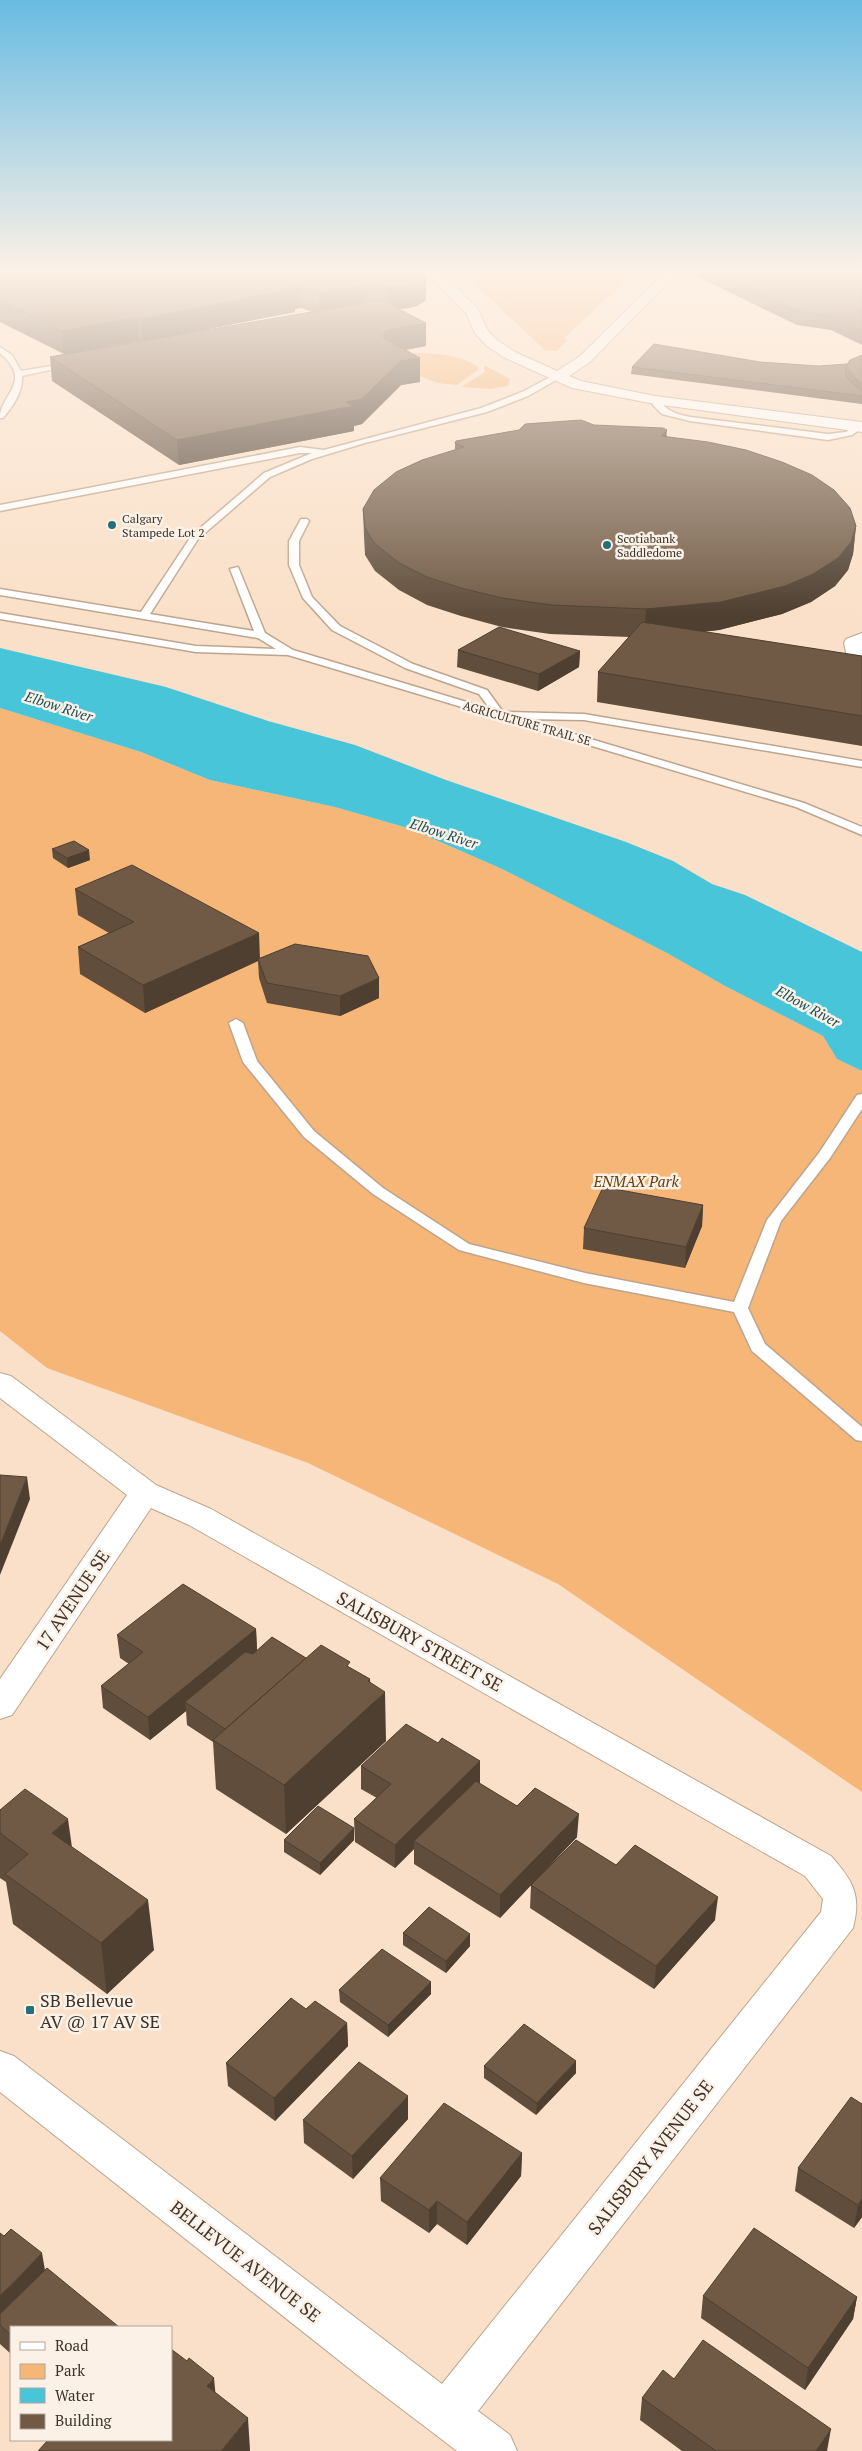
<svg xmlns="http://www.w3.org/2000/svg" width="862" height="2451" viewBox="0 0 862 2451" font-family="'PT Serif',serif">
  <rect width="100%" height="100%" fill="#fae0c8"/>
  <g fill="#f5b677">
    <polygon points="461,272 635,272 564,338 567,340 557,351 546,351"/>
    <path d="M406,353c24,0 52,0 72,14v3l-21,15 -20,-2 -32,-13z"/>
    <polygon points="484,365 510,379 508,386 490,389 461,387 485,372"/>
    <polygon points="0,708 141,752 210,780 335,807 411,829 502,869 667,953 725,986 823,1036 837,1059 862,1071 862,1792 558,1584 308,1463 47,1368 0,1331"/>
  </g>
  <polygon fill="#48c5d9" points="0,648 166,687 268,721 355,745 446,780 626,842 673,861 712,884 745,895 862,952 862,1071 837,1059 823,1036 725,986 667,953 502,869 411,829 335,807 210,780 141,752 0,708"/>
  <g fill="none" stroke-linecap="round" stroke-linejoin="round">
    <g stroke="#bda58d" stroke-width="3">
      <g id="service">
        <path d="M0,347l12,8 9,16 48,-8 4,2 -51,11c1,16 -9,30 -19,42h-3c0,-24 34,-36 0,-65z"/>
        <polygon points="556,374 563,376 528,396 487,412 365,443 312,459 270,477 198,539 150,614 254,631 230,569 238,567 265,633 293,650 490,709 479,694 405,668 332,630 303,598 289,565 289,541 301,519 307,519 309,521 299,541 299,565 312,597 340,626 413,664 487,690 503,712 584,714 862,761 862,767 584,720 524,719 804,803 862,827 862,835 796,807 288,655 196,652 0,619 0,613 196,646 276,649 258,638 0,595 0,589 141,612 192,535 264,473 312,453 300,453 0,511 0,505 300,447 324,450 481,408 522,392"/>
        <path d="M652,398h6c8,13 17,16 32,19l138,17 18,-2 13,-9 3,1v4l-10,7 -24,5 -138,-19 -28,-7 -9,-9z"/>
        <polygon points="236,1019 243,1023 257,1061 314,1131 383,1188 469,1244 585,1273 734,1302 767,1220 819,1153 857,1095 862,1094 862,1109 830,1158 781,1221 748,1308 765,1344 862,1427 862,1441 856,1440 752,1351 734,1312 584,1283 459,1250 373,1194 304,1137 243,1062 229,1023"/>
      </g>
    </g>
    <g stroke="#bda58d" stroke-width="2">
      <g id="minor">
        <polygon points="426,272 440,272 477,308 488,331 497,340 515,352 557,371 580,356 665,272 678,272 590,362 569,376 581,381 655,396 862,422 862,432 655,404 572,388 505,358 487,346 475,333 466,313"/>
        <polygon points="862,633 862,664 847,657 844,643 846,639"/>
        <path d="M0,1373l11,3 145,109 55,24 620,347c21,24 31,38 22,72l-375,483 32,24 7,16h-60l-92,-70 -365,-289v-41l14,5 428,328 379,-472 2,-13 -18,-23 -616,-351 -38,-17 -139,207 -12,4v-40l127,-184 -127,-97z"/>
      </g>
    </g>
    <use href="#service" fill="#fff" fill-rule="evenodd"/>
    <use href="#minor" fill="#fff" fill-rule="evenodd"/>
  </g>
  <g fill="#604d3b" fill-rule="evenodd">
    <path d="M0,272h419l7,28 -9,6 -8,2 -11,1 28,14v23l-21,4 15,8v24l-19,3 -39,39 -8,2v5l-175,34 -127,-84 -2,-24 14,-3 -64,-32zM301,308l11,4 -130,22 113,-22v-3zM139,341h2l-54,10z"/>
    <polygon points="690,272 862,272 862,345 831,330 797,325 690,273"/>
    <polygon points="862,355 862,404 631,374 632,367 760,362 819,366 847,364"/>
    <polygon points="594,425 666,436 856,526 853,554 848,570 835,586 811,602 782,614 719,630 703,632 862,656 862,746 597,702 598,672 629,637 550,634 502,627 461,616 427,605 399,590 375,571 365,555 364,536 363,509 455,450 455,443"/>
    <polygon points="458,650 580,651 579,667 538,691 457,667"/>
    <polygon points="52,849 90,860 68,868 53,858"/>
    <polygon points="75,889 260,958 379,978 379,998 340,1016 267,1003 259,978 258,961 145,1013 80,974 78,947 109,933 78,915"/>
    <polygon points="703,1205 702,1226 685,1268 583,1249 584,1228"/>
    <polygon points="256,1629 257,1650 306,1658 350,1668 370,1683 386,1741 286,1834 216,1789 213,1742 187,1725 186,1711 150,1740 103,1708 101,1686 129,1664 120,1658 117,1635"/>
    <polygon points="438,1743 480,1761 480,1784 517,1806 577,1837 531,1885 616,1865 715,1920 654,1989 530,1908 531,1885 500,1918 414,1864 414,1849 395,1868 355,1842 354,1819 377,1798 361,1789 361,1766"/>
    <polygon points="0,1810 72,1847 154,1950 107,1994 13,1924 6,1882 0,1878"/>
    <polygon points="284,1840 354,1840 320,1875 284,1852"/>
    <polygon points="403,1933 470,1934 470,1946 446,1973 403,1945"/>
    <polygon points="339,1990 431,1994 388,2037 340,2002"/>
    <polygon points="347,2023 348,2046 275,2121 228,2086 226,2063"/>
    <polygon points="484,2066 576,2073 536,2115 484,2078"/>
    <polygon points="862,2104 862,2217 854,2228 795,2191 798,2168"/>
    <polygon points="408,2119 353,2179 304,2143 303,2120"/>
    <polygon points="522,2153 521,2176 467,2245 437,2224 429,2233 381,2201 380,2178"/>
    <polygon points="0,2233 11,2327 11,2354 0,2344"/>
    <polygon points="703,2296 857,2297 853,2319 805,2390 701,2318"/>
    <polygon points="674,2379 827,2451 682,2451 640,2420 642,2398"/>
  </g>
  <g fill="#4e3f30">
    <polygon points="426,278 426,300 417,306 409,308 387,310 387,287"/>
    <polygon points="301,285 301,308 295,309 295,312 143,342 141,319"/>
    <polygon points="367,285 367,307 319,315 319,293"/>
    <polygon points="137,317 139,341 64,355 62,331"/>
    <polygon points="426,323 426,346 389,353 383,337 384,333 388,330"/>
    <polygon points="420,358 420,382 401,385 362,424 354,426 354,431 179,465 177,440 346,402 400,361"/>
    <polygon points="667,430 665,455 661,436"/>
    <polygon points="856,526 853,554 848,570 835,586 811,602 782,614 719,630 644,637 646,609"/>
    <polygon points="580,651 579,667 538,691 539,674"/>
    <polygon points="89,850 90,860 68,868 67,858"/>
    <polygon points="259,933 260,960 145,1013 143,985"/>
    <polygon points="379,978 379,998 340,1016 340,996"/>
    <polygon points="703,1205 702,1226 685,1268 686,1247"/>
    <polygon points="27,1477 30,1499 0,1575 0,1545"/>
    <polygon points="256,1629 257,1652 185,1702 186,1711 150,1740 148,1717"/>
    <polygon points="370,1679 371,1705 385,1692 386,1741 286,1834 284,1785 368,1681"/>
    <polygon points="480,1761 480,1784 414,1841 414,1849 395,1868 395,1845"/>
    <polygon points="579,1814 577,1837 500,1918 500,1895"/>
    <polygon points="68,1819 75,1869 52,1833"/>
    <polygon points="354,1828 354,1840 320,1875 320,1863"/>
    <polygon points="718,1897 715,1920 654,1989 656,1966"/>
    <polygon points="148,1900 154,1950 107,1994 101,1943"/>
    <polygon points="470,1934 470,1946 446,1973 446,1961"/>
    <polygon points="431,1982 431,1994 388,2037 388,2025"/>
    <polygon points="347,2023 348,2046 275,2121 274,2098"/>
    <polygon points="576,2061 576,2073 536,2115 537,2103"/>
    <polygon points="408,2096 408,2119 353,2179 352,2156"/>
    <polygon points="522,2153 521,2176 467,2245 467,2222"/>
    <polygon points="862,2199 862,2217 854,2228 858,2205"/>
    <polygon points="437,2201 437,2224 429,2233 429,2210"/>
    <polygon points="42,2253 46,2276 0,2324 0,2296"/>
    <polygon points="857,2297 853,2319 805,2390 808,2368"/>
    <polygon points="214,2378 217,2410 207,2386"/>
    <polygon points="248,2418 250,2450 250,2451 221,2451"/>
    <polygon points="831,2429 827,2451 816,2451"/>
  </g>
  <g fill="#705a45" stroke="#4e3f30">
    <polygon points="0,272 419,272 425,274 426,278 417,284 409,286 387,287 367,285 319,293 301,285 290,287 294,289 141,319 137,317 62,331 0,300"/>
    <polygon points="715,272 862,272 862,331 832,317 798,311"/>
    <polygon points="381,300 426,323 388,330 384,333 383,337 385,339 420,358 400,361 362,399 346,402 353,406 177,440 50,357"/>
    <polygon points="654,344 760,362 819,366 847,364 846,366 845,373 849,380 856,387 862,390 862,396 632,367"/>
    <polygon points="862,355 862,383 857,381 846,366 850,360"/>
    <polygon points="581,420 594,425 663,428 667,430 661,436 708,442 746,450 782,462 812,475 834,490 850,508 856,526 851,542 838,558 813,574 785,586 721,602 646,609 551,605 502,598 461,588 427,577 399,563 374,543 365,528 363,509 374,490 396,472 422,460 464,447 455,443 456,441 519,430 525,424"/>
    <polygon points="642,622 862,656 862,716 598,672"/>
    <polygon points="499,627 580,651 539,674 458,650"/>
    <polygon points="74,841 89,850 67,858 52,849"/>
    <polygon points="132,865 259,933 143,985 78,947 134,922 75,889"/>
    <polygon points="295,944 368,956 379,978 340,996 267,983 258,959"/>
    <polygon points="603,1187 703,1205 686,1247 584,1228"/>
    <polygon points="0,1475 27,1477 0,1545"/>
    <polygon points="183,1584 256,1629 148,1717 101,1686 143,1652 117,1635"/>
    <polygon points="272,1637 306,1658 225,1729 185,1702 245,1652 253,1654"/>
    <polygon points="321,1645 350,1662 347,1666 370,1679 368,1681 385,1692 284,1785 213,1740"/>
    <polygon points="406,1724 438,1743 442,1738 480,1761 395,1845 354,1819 391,1784 361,1766"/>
    <polygon points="476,1781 517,1806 535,1788 579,1814 500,1895 414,1841"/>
    <polygon points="25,1789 68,1819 52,1833 148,1900 101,1943 5,1874 28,1854 0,1833 0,1810"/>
    <polygon points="318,1806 354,1828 320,1863 284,1840"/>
    <polygon points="576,1840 616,1865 635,1845 718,1897 656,1966 531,1885"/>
    <polygon points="429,1907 470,1934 446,1961 403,1933"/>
    <polygon points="382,1949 431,1982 388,2025 339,1990"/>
    <polygon points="291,1998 306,2009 315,2001 347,2023 274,2098 226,2063"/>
    <polygon points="524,2024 576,2061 537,2103 484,2066"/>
    <polygon points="359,2062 408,2096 352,2156 303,2120"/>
    <polygon points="851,2097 862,2104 862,2199 858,2205 798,2168"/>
    <polygon points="444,2103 522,2153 467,2222 437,2201 429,2210 380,2178"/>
    <polygon points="754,2228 857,2297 808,2368 703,2296"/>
    <polygon points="11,2229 42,2253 0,2296 0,2233 4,2236"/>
    <polygon points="47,2268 119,2327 11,2327 11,2335 0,2325 0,2314"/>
    <polygon points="703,2340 831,2429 816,2451 716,2451 642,2398 663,2370 674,2379"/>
    <polygon points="171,2349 187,2361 189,2358 214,2378 207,2386 248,2418 221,2451 38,2451 48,2440 171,2440"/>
  </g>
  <linearGradient id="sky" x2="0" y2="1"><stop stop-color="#68bbe2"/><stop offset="0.44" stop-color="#fdf1e6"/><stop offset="1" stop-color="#fdf1e6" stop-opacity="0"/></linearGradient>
  <rect width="862" height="615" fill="url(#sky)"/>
  <g fill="#266e79" stroke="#fbf1e7" stroke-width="2">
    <circle cx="112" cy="525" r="5"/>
    <circle cx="607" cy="545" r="5"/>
    <rect x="25" y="2005" width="10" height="10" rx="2.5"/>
  </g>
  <g text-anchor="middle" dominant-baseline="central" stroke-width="5" stroke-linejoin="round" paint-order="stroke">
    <g font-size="12" fill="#3d332a" stroke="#fbf1e7" text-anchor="start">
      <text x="122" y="518">Calgary<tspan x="122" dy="14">Stampede Lot 2</tspan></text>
      <text x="617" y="538">Scotiabank<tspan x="617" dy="14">Saddledome</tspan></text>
    </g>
    <g font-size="12" fill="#3d332a" stroke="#fbf1e7">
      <text transform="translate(527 723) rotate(16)">AGRICULTURE TRAIL SE</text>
    </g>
    <g font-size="14" font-style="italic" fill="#184e56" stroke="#fbf1e7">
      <text transform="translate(59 706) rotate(18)">Elbow River</text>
      <text transform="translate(444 833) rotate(18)">Elbow River</text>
      <text transform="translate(808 1006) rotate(29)">Elbow River</text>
    </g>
    <g font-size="15" font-style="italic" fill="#673d08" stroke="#fbf1e7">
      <text x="636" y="1181">ENMAX Park</text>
    </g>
    <g font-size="18" fill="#3d332a" stroke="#fbf1e7">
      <text transform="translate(72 1600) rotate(-56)">17 AVENUE SE</text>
      <text transform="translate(420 1641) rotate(29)">SALISBURY STREET SE</text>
      <text transform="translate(650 2157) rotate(-52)">SALISBURY AVENUE SE</text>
      <text transform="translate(246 2261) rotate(38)">BELLEVUE AVENUE SE</text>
    </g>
    <g font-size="18" fill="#3d332a" stroke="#fbf1e7" text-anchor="start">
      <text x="40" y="2000">SB Bellevue<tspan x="40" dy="21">AV @ 17 AV SE</tspan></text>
    </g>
  </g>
  <rect x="10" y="2326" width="162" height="115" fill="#fbf1e7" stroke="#afa59b"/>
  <rect x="20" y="2342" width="25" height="8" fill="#ffffff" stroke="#afa59b"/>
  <text x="55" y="2351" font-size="15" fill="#3d332a">Road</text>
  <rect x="20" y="2364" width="25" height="15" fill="#f5b677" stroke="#afa59b"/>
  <text x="55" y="2376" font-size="15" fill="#3d332a">Park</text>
  <rect x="20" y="2388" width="25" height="15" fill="#48c5d9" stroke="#afa59b"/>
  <text x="55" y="2401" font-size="15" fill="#3d332a">Water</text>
  <rect x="20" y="2414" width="25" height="15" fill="#705a45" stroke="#afa59b"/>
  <text x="55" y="2426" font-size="15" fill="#3d332a">Building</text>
</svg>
